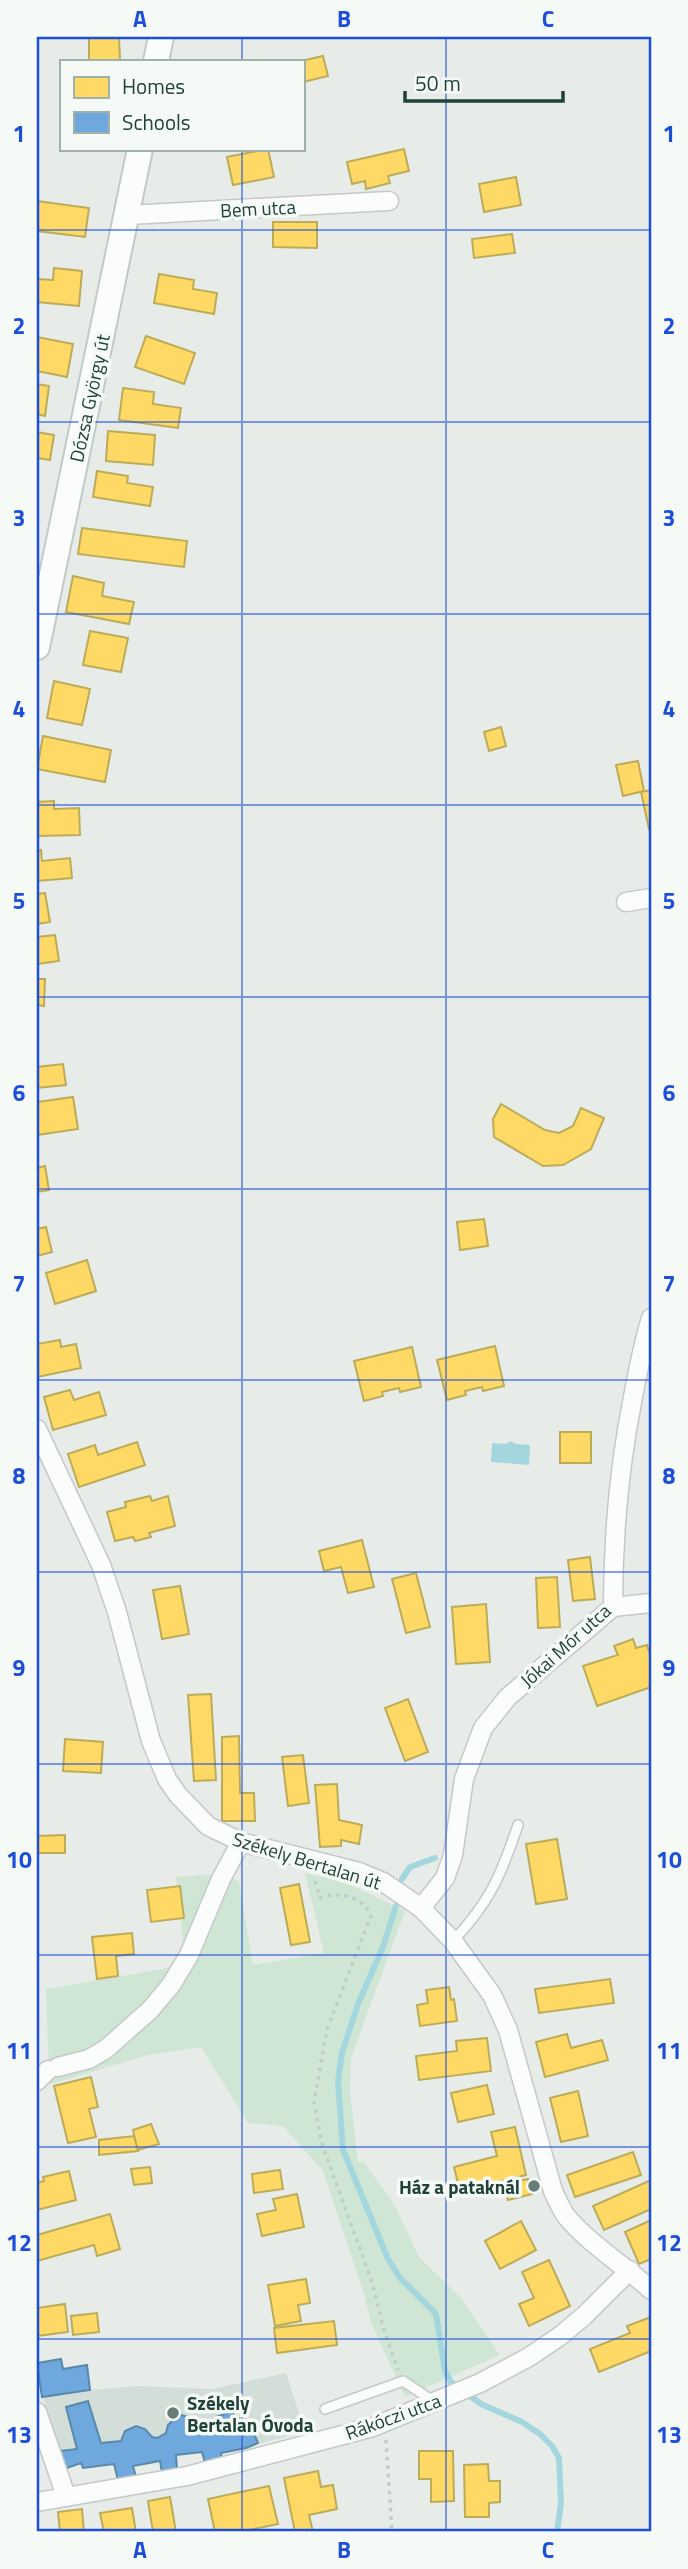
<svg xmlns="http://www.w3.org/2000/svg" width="688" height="2569" viewBox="0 0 688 2569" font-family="'Titillium Web',sans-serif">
  <rect width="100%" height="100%" fill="#e7ece9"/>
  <polygon fill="#d4ded9" points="286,2373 305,2432 221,2453 222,2459 205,2463 202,2452 176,2455 177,2469 162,2472 159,2461 134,2466 136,2477 118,2480 113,2464 83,2468 81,2463 64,2469 42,2394 137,2386 212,2389"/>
  <polygon fill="#cfe6d5" points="305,1873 344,1882 405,1911 351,2058 350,2092 358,2162 363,2161 394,2204 419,2257 460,2297 500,2355 405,2397 371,2323 364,2294 323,2171 283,2126 248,2123 201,2047 148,2055 51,2084 49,2075 46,1989 173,1967 184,1952 176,1877 214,1874 239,1881 253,1965 324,1953"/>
  <polygon fill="#a4d7dd" points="511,1441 516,1444 530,1445 529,1465 491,1462 492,1443 506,1444"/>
  <g fill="#ffd966" stroke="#bcac58" stroke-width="2">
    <polygon points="89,37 119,37 120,61 89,61"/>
    <polygon points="323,56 328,76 303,82 303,61 301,61"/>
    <polygon points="268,149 274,177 233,185 227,157"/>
    <polygon points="404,149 409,171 388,176 390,183 366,189 365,181 352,184 347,162"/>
    <polygon points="516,177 521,205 484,212 479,184"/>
    <polygon points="37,201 89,208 85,237 37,231"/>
    <polygon points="273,222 317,222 317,248 273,247"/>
    <polygon points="512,234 515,253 474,258 472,239"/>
    <polygon points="54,268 82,271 79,306 37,302 37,279 53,280"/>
    <polygon points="159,274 194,280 193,289 217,293 214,314 154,303"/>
    <polygon points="146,336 195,353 184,384 135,367"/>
    <polygon points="37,337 73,344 67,377 37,371"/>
    <polygon points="37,384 49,386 45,416 37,414"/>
    <polygon points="123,388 154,392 153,404 181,408 178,428 119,420"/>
    <polygon points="108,431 155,435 153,465 106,461"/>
    <polygon points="37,432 54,435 50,460 37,458"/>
    <polygon points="97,471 128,476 127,483 153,487 150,506 93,497"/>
    <polygon points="82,528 187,541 184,567 78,554"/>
    <polygon points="73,576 104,583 102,596 134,602 129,624 66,612"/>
    <polygon points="90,631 128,638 121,672 83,665"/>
    <polygon points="54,681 90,689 82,725 47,718"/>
    <polygon points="501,727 506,746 489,751 484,732"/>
    <polygon points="43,736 111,750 105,782 37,769"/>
    <polygon points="638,761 644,791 623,796 616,765"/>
    <polygon points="651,790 651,828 649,829 641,792"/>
    <polygon points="54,801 54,809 79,808 80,835 37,836 37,802"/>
    <polygon points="41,850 42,861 70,858 72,878 37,881 37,851"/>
    <polygon points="45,893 50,922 37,924 37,894"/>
    <polygon points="55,935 59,961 37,964 37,937"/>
    <polygon points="37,979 45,979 44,1006 37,1005"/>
    <polygon points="63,1064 66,1085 37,1088 37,1067"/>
    <polygon points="73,1097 78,1129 37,1135 37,1102"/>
    <polygon points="501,1104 545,1130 559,1133 573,1126 581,1108 604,1118 591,1149 563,1165 543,1166 494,1137 493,1119"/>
    <polygon points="45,1166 49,1190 37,1192 37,1168"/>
    <polygon points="484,1219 488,1246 460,1250 457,1222"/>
    <polygon points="46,1227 52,1252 37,1256 37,1229"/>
    <polygon points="87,1260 96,1291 55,1304 46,1273"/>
    <polygon points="60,1340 61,1347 76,1344 81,1368 37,1377 37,1344"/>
    <polygon points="495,1346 504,1386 483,1391 482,1387 465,1391 466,1395 447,1400 437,1360"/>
    <polygon points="412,1347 421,1387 400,1392 399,1388 382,1392 383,1396 364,1401 354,1361"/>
    <polygon points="70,1390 74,1400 99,1392 106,1415 53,1430 44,1397"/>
    <rect x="560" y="1432" width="31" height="31"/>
    <polygon points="137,1442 145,1465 79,1487 68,1454 95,1445 98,1455"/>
    <polygon points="150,1496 152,1501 168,1496 175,1526 149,1533 151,1537 135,1541 133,1537 115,1541 107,1512 126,1507 125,1502"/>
    <polygon points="362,1540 374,1587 348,1593 341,1567 324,1571 319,1551"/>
    <polygon points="590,1557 595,1599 573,1601 568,1560"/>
    <polygon points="416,1573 430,1627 406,1633 392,1579"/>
    <polygon points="557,1577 560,1627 538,1628 536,1578"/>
    <polygon points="180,1586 189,1634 162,1639 153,1590"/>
    <polygon points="486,1604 490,1662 456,1664 452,1607"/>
    <polygon points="633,1639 636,1648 647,1645 651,1658 651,1687 597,1706 583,1666 618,1655 614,1646"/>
    <polygon points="211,1694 216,1780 194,1781 188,1695"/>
    <polygon points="408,1699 428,1752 405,1761 385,1708"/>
    <polygon points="239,1736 240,1793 254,1793 255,1821 222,1821 222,1737"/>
    <polygon points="65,1739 103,1742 101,1773 63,1771"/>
    <polygon points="303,1755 309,1803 288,1806 282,1757"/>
    <polygon points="337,1784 339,1820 362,1825 359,1844 341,1840 341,1846 320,1847 315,1785"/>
    <polygon points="65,1835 65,1853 37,1853 37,1836"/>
    <polygon points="557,1839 567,1899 536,1904 526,1844"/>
    <polygon points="299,1884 310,1942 291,1945 280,1888"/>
    <polygon points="180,1886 184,1918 151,1922 147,1890"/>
    <polygon points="132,1933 134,1954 116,1956 118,1976 97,1979 92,1937"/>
    <polygon points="610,1979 614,2003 539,2013 535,1989"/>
    <polygon points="449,1987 451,2000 454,1999 457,2021 420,2026 417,2005 428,2003 426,1990"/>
    <polygon points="567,2034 571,2048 602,2040 608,2060 545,2077 536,2042"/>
    <polygon points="487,2038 491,2071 419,2080 416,2056 457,2051 456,2041"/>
    <polygon points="91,2077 98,2107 89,2109 96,2137 68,2143 54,2086"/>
    <polygon points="487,2085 494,2114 458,2122 451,2093"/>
    <polygon points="578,2091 588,2136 561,2142 550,2098"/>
    <polygon points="151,2124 159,2144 137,2150 133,2130"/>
    <polygon points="515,2127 526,2175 460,2192 454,2167 497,2156 491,2132"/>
    <polygon points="134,2136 138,2151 99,2155 99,2140"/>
    <polygon points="633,2152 641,2175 575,2197 567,2175"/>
    <polygon points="150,2167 152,2183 134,2185 131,2169"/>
    <polygon points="280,2170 283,2189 254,2193 252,2174"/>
    <polygon points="69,2171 76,2200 37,2210 37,2183 44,2181 43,2177"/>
    <polygon points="528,2179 532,2194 508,2200 504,2184"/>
    <polygon points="651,2180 651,2209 604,2230 593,2206"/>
    <polygon points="297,2194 304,2227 262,2236 257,2214 276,2210 273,2199"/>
    <polygon points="110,2214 120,2249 97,2256 94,2245 37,2261 37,2235"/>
    <polygon points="651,2220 651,2259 639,2264 625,2232"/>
    <polygon points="521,2221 536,2250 500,2269 485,2241"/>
    <polygon points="549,2260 570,2306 529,2326 519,2304 534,2298 522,2272"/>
    <polygon points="306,2279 310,2303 298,2305 301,2321 275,2326 268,2285"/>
    <polygon points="65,2304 68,2332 37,2336 37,2308"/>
    <polygon points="97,2313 99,2332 73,2335 71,2316"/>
    <polygon points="651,2317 651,2351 599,2372 590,2349 630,2333 627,2326"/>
    <polygon points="334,2321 337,2345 277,2353 274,2328"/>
    <polygon points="419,2451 453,2451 454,2501 431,2502 431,2479 419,2479"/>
    <polygon points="488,2464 489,2481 500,2481 500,2502 489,2503 489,2517 465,2517 464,2465"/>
    <polygon points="318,2471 321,2487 333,2485 337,2509 309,2515 313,2532 295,2532 284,2478"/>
    <polygon points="269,2486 278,2524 239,2532 215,2532 208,2499"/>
    <polygon points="170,2497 176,2532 153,2532 148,2501"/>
    <polygon points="132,2508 136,2532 104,2532 100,2513"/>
    <polygon points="82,2509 84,2532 60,2532 58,2512"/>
  </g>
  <g fill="#6fa8dc" stroke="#5889ab" stroke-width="2">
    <polygon points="61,2359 63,2369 87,2365 90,2390 42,2397 37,2363"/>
    <polygon points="88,2401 101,2443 121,2441 125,2431 136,2426 145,2429 152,2437 157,2438 166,2433 168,2425 173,2420 182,2415 191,2418 198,2428 211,2429 216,2417 230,2412 239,2418 243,2427 250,2424 258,2443 246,2448 221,2453 222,2459 205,2463 202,2452 176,2455 177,2469 162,2472 160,2461 133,2466 136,2477 118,2480 114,2464 83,2468 81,2463 64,2469 59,2451 77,2449 66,2407"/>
  </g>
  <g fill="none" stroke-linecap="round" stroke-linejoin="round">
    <g stroke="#a4d7dd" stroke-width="6">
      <polyline points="402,1879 410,1867 435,1858"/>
      <polyline points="396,1906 383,1947 358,2004 342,2053 338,2081 343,2150 388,2259 400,2278 436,2314 445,2371 451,2382 481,2404 522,2422 540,2434 552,2446 559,2458 561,2503 557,2532"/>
    </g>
    <g stroke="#c4c9c7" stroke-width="12">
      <g id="lane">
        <path d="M453,1941c37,-39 48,-66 65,-116"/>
        <polyline points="325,2409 403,2381 433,2401"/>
      </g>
    </g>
    <g stroke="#c4c9c7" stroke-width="21">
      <g id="street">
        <polyline points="128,215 389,201"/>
        <polyline points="626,902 651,898"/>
        <path d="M37,1429l64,136 16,47 34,129 16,38 11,16 30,31 33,16 118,30 24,10 38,26 32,33 39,54 16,35 45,161c4,8 8,18 13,25 24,29 58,49 85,74"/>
        <polyline points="613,1607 651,1603"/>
        <path d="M421,1908l24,-30 8,-23 11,-76 19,-51 25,-31 105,-90c0,-72 6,-140 20,-210 5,-27 10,-53 18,-79"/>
        <polyline points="58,2067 89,2059 106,2049 150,2010 171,1985 189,1955 221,1879 241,1842"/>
        <polyline points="37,2081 48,2070"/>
        <polyline points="37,2412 66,2496"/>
        <polyline points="37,2502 187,2476 373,2427 480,2383 529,2357 560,2336 584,2316 630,2270"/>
      </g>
    </g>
    <g stroke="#c2cac6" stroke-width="28">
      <g id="secondary">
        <polyline points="156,61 161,37"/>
        <polyline points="37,647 140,149"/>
      </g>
    </g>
    <g stroke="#c2cbc9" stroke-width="3.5" stroke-dasharray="3.5 5" stroke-linecap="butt">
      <path d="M315,1881l5,17c18,-7 44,-2 51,18l-44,113 -13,73 8,42 51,141 10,42 15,43"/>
      <polyline points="386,2440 392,2532"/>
    </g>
    <use href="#lane" stroke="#fbfcfc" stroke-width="9"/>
    <use href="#street" stroke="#fbfcfc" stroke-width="18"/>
    <use href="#secondary" stroke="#fbfcfc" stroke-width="24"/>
  </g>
  <path fill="none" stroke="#1d4ed8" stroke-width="2" stroke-opacity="0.55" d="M242,37v24M446,37v2495M242,149v2383M37,230h614M37,422h614M37,614h614M37,805h614M37,997h614M37,1189h614M37,1380h614M37,1572h614M37,1764h614M37,1955h614M37,2147h614M37,2339h614"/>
  <g fill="#667e77" stroke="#f5faf7" stroke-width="2.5">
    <circle cx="534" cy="2186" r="7"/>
    <circle cx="173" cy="2413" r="7"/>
  </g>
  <g text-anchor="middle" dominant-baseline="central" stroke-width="7" stroke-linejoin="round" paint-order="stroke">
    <g font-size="19" fill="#214239" stroke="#f5faf7">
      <text transform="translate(258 208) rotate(-3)">Bem utca</text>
      <text transform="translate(89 398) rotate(-78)">Dózsa György út</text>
      <text transform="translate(565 1645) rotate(-42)">Jókai Mór utca</text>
      <text transform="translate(307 1860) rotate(17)">Székely Bertalan út</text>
      <text transform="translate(393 2416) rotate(-20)">Rákóczi utca</text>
    </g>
    <g font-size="19" font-weight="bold" fill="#214239" stroke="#f5faf7" text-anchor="end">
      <text x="520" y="2186">Ház a pataknál</text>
      <text x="187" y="2402" text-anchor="start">Székely<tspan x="187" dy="22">Bertalan Óvoda</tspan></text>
    </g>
  </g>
  <rect width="688" height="2569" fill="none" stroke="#f5faf7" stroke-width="77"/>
  <rect x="60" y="60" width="245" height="91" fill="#f5faf7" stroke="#a0b0ab" stroke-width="2"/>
  <rect x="74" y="77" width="35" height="21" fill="#ffd966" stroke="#a0b0ab" stroke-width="2"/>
  <text x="122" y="94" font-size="21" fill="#214239">Homes</text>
  <rect x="74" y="112" width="35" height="21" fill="#6fa8dc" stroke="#a0b0ab" stroke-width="2"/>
  <text x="122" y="130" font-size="21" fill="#214239">Schools</text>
  <path d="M405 91v10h158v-10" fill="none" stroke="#214239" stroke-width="3.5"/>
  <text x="415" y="91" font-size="21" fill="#214239" stroke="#f5faf7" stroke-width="5" paint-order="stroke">50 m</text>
  <rect x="38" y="38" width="612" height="2492" fill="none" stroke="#1d4ed8" stroke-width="2.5"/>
  <g font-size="23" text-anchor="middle" font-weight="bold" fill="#1d4ed8">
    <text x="140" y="27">A</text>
    <text x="344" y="27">B</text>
    <text x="548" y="27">C</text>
    <text x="19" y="142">1</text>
    <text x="669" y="142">1</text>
    <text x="19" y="334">2</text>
    <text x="669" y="334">2</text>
    <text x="19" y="526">3</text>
    <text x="669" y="526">3</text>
    <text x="19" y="717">4</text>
    <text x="669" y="717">4</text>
    <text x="19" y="909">5</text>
    <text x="669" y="909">5</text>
    <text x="19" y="1101">6</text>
    <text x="669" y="1101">6</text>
    <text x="19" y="1292">7</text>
    <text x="669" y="1292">7</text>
    <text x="19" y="1484">8</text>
    <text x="669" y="1484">8</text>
    <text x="19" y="1676">9</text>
    <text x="669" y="1676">9</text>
    <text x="19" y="1868">10</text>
    <text x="669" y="1868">10</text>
    <text x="19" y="2059">11</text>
    <text x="669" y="2059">11</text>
    <text x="19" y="2251">12</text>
    <text x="669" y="2251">12</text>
    <text x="19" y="2443">13</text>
    <text x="669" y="2443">13</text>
    <text x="140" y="2558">A</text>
    <text x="344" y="2558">B</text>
    <text x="548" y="2558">C</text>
  </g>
</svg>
